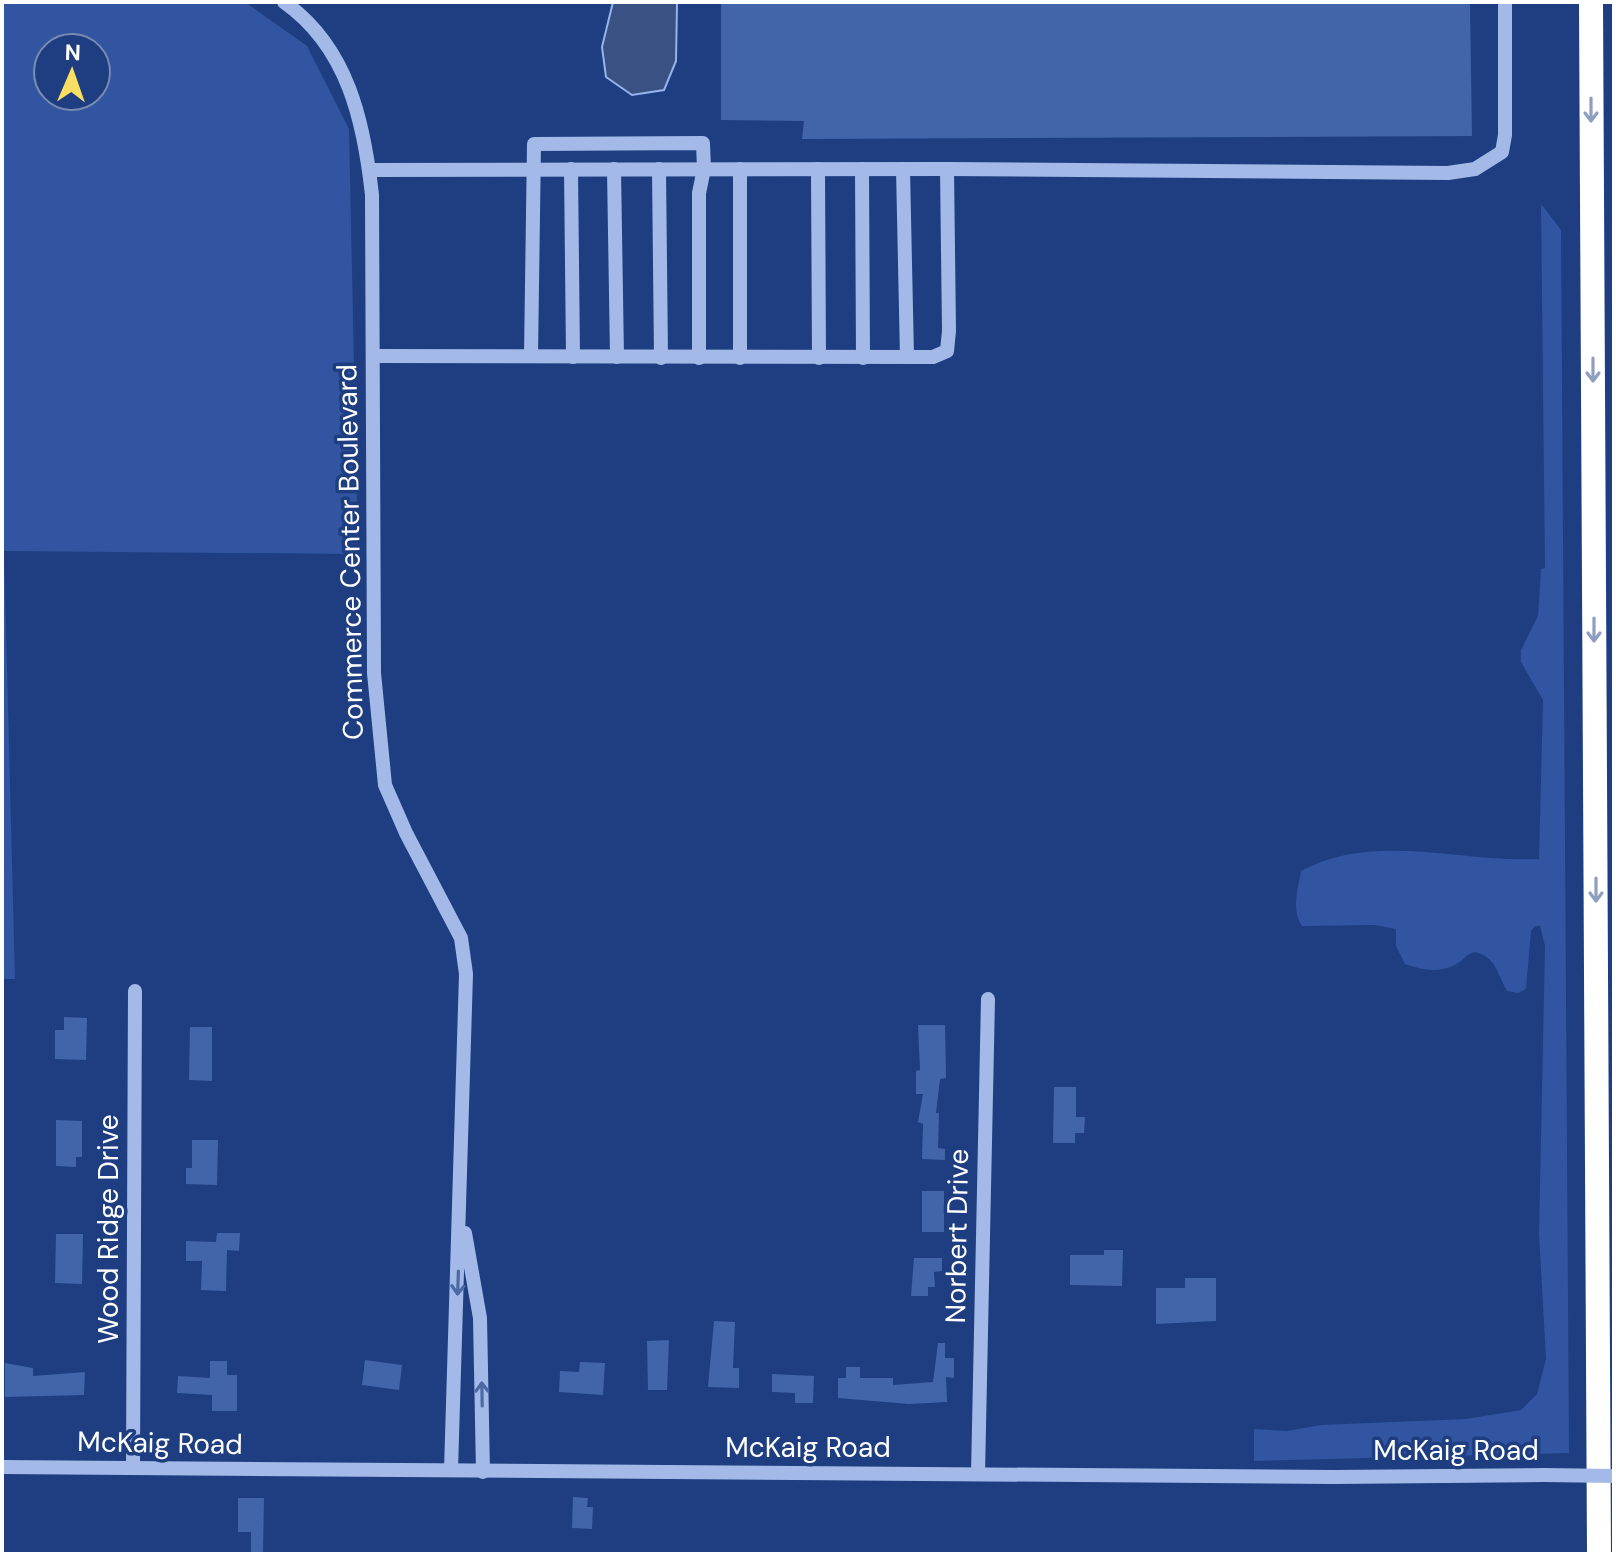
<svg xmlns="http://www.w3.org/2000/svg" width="1616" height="1556" viewBox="0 0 1616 1556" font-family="'DM Sans',sans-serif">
  <rect width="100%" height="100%" fill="#1e3e81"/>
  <g fill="#3155a0" fill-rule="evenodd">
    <path d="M2,2h243l62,44 42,83 9,425 -354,-3 11,428h-13zM48,48h48v48h-48z"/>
    <path d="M1541,204l20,26 8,1223 -315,8v-32l33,2 34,-6 145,-6 55,-9 16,-16 9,-35 -7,-125 6,-288 -5,-20h-5l-4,5 -5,58 -8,4 -11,-2c-10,-17 -10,-33 -32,-39 -9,2 -10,7 -17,11 -17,11 -36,7 -53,1l-9,-18v-17l-22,-4 -72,1c-11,-16 -4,-37 -1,-55 73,-40 160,-8 238,-12l4,-159 -22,-38v-12l17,-34 3,-47 4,-1z"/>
  </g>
  <polygon fill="#395183" stroke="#96b4eb" stroke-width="2" points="613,2 677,2 676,61 664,90 632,95 606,77 602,47"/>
  <g fill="#4264a9">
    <polygon points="721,2 1470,2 1472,136 802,139 804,121 721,120"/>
    <polygon points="64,1017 87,1018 86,1060 55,1059 55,1030 64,1030"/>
    <polygon points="918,1025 945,1025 946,1078 940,1079 936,1113 939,1113 938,1148 945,1149 945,1160 922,1159 923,1124 918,1122 923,1094 916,1094 916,1071 920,1070"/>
    <polygon points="190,1027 212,1027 212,1081 189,1080"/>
    <polygon points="1054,1087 1076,1087 1076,1117 1085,1117 1084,1133 1075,1133 1075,1143 1053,1143"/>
    <polygon points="56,1120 82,1121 82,1157 76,1157 76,1167 56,1166"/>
    <polygon points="192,1140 218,1140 217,1185 186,1184 186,1168 192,1168"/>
    <rect x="922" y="1191" width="22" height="41"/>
    <polygon points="217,1233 240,1233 239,1251 227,1250 226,1291 201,1290 202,1261 186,1261 186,1241 216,1242"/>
    <polygon points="56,1234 83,1234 82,1284 55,1283"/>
    <polygon points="1104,1250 1123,1250 1122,1286 1070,1285 1070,1255 1104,1255"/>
    <polygon points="914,1258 942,1258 942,1271 934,1272 935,1287 928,1287 928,1296 911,1296"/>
    <polygon points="1185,1278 1216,1278 1216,1321 1156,1324 1156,1288 1185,1288"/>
    <polygon points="714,1321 735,1322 733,1368 739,1368 739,1388 708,1387"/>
    <polygon points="669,1340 667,1390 648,1390 647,1341"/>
    <polygon points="938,1343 945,1343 945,1358 954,1358 954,1378 946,1377 947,1402 909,1404 838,1398 838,1378 846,1378 846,1367 860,1367 860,1378 893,1378 893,1385 933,1382"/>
    <polygon points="365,1360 402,1365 399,1390 362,1385"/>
    <polygon points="210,1361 227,1361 227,1375 237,1375 237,1411 212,1411 212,1395 177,1393 178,1376 210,1378"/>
    <polygon points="580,1362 605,1363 603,1395 559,1392 560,1371 579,1372"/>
    <polygon points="5,1363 33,1368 33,1376 85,1372 84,1395 5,1397"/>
    <polygon points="772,1374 814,1376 813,1403 795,1403 795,1393 772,1392"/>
    <polygon points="573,1497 588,1498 587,1507 593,1507 592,1529 572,1528"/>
    <polygon points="238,1498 264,1498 263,1554 251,1554 251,1532 238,1532"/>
  </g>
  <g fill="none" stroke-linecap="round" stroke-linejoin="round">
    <g stroke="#a3bae9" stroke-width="14">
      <path d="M284,2c64,45 80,120 88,193l2,478 11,112 21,48 55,105 5,36 -15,496"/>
      <polyline points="571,169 573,357"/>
      <polyline points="614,169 617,357"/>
      <polyline points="659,169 661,358"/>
      <polyline points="818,169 819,358"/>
      <polyline points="862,169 863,358"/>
      <polyline points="903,169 907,357"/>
      <polyline points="370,170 947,169 1448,173 1475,169 1502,152 1505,135 1505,2"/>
      <polyline points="373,356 933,357 947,351 949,331 947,169"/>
      <polyline points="531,356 534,144 703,143 704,169 699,193 699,358"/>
      <polyline points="740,358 740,169"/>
      <polyline points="465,1233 480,1318 483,1472"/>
      <polyline points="2,1467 1334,1477 1544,1475"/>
      <polyline points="133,1468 135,991"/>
      <polyline points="978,1474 988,999"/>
    </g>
    <polyline stroke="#fff" stroke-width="24" points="1591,2 1599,1554"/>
    <polyline stroke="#a3bae9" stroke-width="14" points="1544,1475 1614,1476"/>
  </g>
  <defs><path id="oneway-shaft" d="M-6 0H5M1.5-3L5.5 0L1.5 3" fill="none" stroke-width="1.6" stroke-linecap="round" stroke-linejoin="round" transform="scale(2)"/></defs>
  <g stroke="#8e9ec0">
    <use href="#oneway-shaft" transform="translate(1591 110) rotate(90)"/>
    <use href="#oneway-shaft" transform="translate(1593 370) rotate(90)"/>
    <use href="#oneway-shaft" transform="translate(1594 630) rotate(90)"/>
    <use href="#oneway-shaft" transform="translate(1596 890) rotate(90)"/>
  </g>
  <g stroke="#4d69a5">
    <use href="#oneway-shaft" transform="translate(458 1283) rotate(92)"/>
    <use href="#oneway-shaft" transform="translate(482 1394) rotate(-91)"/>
  </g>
  <g text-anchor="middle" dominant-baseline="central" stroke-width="7" stroke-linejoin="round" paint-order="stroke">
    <g font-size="28" fill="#fff" stroke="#1e3e81">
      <text transform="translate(350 552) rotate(-91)">Commerce Center Boulevard</text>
      <text transform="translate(108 1229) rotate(-90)">Wood Ridge Drive</text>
      <text transform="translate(957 1236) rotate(-89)">Norbert Drive</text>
      <text transform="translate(160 1443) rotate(1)">McKaig Road</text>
      <text x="808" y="1447">McKaig Road</text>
      <text x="1456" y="1450">McKaig Road</text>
    </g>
  </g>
  <rect width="1616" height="1556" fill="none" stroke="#ffffff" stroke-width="8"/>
  <g transform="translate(72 72) rotate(2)"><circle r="38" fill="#1e3e81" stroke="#788bb3" stroke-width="2"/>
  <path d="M0-6L14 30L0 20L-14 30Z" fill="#f8de62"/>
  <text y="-12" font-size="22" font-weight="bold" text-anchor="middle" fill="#ffffff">N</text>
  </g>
</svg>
